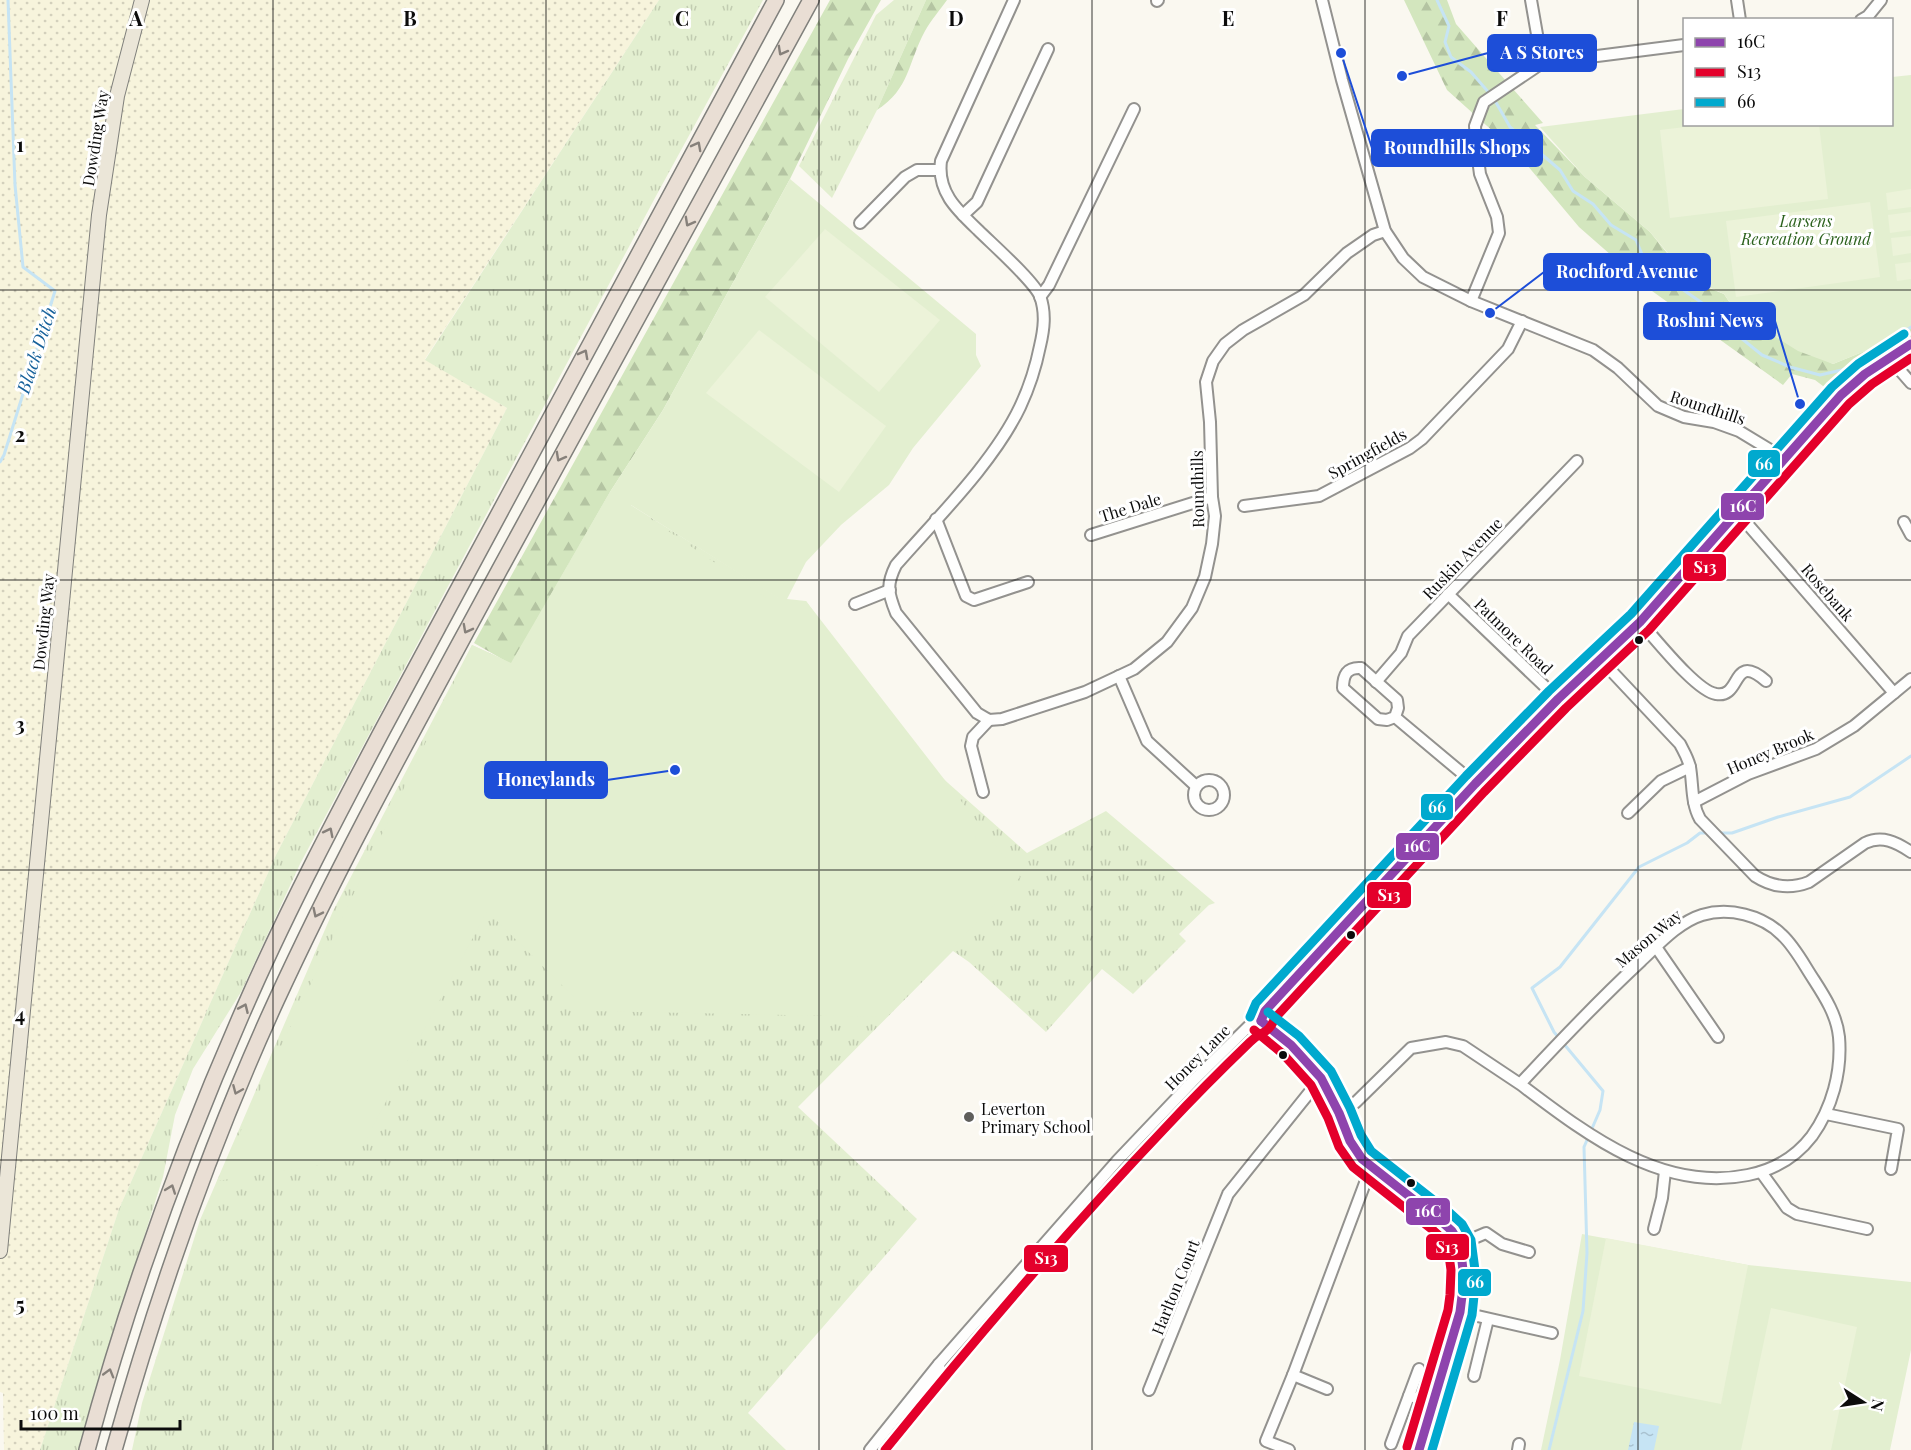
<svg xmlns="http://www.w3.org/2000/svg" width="1911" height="1450" viewBox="0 0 1911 1450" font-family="'Playfair Display',serif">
  <defs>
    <pattern id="farmland-dots" width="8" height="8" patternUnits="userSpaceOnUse" patternTransform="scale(1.5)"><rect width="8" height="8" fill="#f7f4dc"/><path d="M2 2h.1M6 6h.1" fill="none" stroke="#d3d0bc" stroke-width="1.8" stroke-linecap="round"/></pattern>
    <pattern id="grass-tufts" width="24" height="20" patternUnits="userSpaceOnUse" patternTransform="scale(1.5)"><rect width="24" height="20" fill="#e3efd0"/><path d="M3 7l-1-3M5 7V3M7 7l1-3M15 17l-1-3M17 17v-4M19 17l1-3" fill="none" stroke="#c2ccb1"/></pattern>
    <pattern id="forest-firs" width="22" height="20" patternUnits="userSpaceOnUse" patternTransform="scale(1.5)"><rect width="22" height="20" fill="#d3e6be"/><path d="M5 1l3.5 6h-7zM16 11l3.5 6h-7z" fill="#b4c4a2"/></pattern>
    <pattern id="water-ripples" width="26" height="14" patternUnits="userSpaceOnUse" patternTransform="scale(1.5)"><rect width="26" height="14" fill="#c6e4f4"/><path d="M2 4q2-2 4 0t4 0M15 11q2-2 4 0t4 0" fill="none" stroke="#a9c2d0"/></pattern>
  </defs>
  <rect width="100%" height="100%" fill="#faf8f0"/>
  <polygon fill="url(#farmland-dots)" points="0,0 659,0 425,359 507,408 276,855 119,1209 40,1450 4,1450 3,1393 0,1392"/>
  <g fill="url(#grass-tufts)">
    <polygon points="659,0 763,0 656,196 300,864 241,992 193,1069 175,1115 163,1177 92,1402 79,1450 40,1450 119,1209 276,855 507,408 425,360"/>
    <polygon points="894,0 926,0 877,110 832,198 799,166 876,15"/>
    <polygon points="610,492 787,603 806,601 863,683 930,767 1027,853 1106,811 1215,903 1209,905 1179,934 1186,941 1133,994 1102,969 1046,1032 969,962 953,951 798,1107 917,1219 748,1413 786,1450 132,1450 142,1403 200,1220 333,911 472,645 511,663"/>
  </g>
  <g fill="url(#forest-firs)">
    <polygon points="830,0 881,0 848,59 790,179 663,410 610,492 511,664 474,643"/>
    <path d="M926,0h21c-7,10 -16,20 -22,31 -17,31 -15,58 -48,79z"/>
    <polygon points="1404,0 1447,0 1456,24 1543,123 1535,125 1585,177 1650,232 1689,280 1724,294 1736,312 1833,364 1899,337 1911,325 1911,339 1841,384 1827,389 1815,380 1792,374 1783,385 1652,291 1579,227 1516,152 1447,90"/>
  </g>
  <g fill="#e3efd0" fill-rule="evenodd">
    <polygon points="1911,75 1911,325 1899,337 1833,364 1798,351 1736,312 1724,294 1689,278 1650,232 1585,177 1540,127 1684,109 1684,124 1892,124 1892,77"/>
    <path d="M790,179l186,155v21l5,11 -68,82 -24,37 -48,40 -35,37 -19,37 19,2 214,276 -133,140 -299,-6 -101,-100 -132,249 -138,21 255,-536 39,18 99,-171 53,-82zM630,505h1l147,93 -13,-1z"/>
    <polygon points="1582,1234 1748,1265 1911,1282 1911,1350 1890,1450 1541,1450 1560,1360"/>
  </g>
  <g fill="#ecf3d9">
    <polygon points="1710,124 1819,125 1828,199 1670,218 1660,130"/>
    <polygon points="1911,189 1911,207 1888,210 1886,193"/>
    <polygon points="1870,202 1880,277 1736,297 1726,221"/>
    <polygon points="1911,212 1911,230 1890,233 1888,215"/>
    <polygon points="825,229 940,320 879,392 765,297"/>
    <polygon points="1911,236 1911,253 1893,256 1891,238"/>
    <polygon points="1911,262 1911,279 1897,281 1895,264"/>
    <polygon points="759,330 886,426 839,492 706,393"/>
    <polygon points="1606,1238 1748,1265 1721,1404 1579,1376"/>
    <polygon points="1771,1308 1857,1327 1831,1450 1741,1450"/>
  </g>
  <polygon fill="url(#water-ripples)" points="1634,1422 1659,1426 1654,1450 1628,1450"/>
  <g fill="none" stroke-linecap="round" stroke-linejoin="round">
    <g stroke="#c6e4f4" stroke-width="3">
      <polyline points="1437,0 1449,26 1445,42 1451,57 1471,72 1490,94"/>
      <polyline points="1494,99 1510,127 1560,170 1573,191 1593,204 1611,225 1636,240 1646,264 1718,314 1736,334 1762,355 1790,367 1820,375 1846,369 1867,358 1911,327"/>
      <polyline points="0,462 4,455 55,291 23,267 15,185 8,0"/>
      <polyline points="1718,833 1732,833 1778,817 1850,797 1911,756"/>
      <polyline points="1549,1450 1583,1311 1587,1253 1584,1147 1600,1110 1603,1091 1554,1032 1532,988 1560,967 1639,867 1687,843 1700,833 1709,833"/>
    </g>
    <g stroke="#93928f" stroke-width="14">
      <g id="minor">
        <path d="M1014,0l-73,161c-4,31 16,49 37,69 14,14 55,50 62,66 6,17 4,33 0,50 -4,20 -11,42 -20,61 -26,55 -83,111 -124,158 -10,20 -8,28 0,48l81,100 12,7 13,-1 83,-27 49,-23 33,-27 25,-34 13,-31 7,-33 3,-28 -3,-19 -2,-75 -4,-40 7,-21 12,-17 18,-14 61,-35 43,-42 26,-18 12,-4"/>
        <polyline points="1322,0 1342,80 1385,231 1403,258 1423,277 1471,301 1593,350 1618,368 1658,406 1684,417 1714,422 1739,431 1777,454 1783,460"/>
        <polyline points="1531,0 1542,63"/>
        <polyline points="1737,0 1740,20"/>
        <polyline points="1157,1 1158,0"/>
        <polyline points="1861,20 1868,16 1881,0"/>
        <polyline points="963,215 977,202 1048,49"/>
        <polyline points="860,223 905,177 917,170 939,170"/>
        <polyline points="1040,297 1049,285 1134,109"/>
        <polyline points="1471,301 1499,233 1497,217 1480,174 1476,144 1475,126 1484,102 1542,63 1684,45"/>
        <polyline points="1890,359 1911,383"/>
        <polyline points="1244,506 1319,496 1410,448 1422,439 1508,349 1522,321"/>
        <polyline points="1737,512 1894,693"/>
        <polyline points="936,519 966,596 974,600 1028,582"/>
        <polyline points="1904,522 1911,535"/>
        <polyline points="1091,535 1212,497"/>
        <polyline points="1448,594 1558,699"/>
        <polyline points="855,604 890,590"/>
        <path d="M1640,622c15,16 56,69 76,72 26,5 15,-43 50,-13"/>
        <path d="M1601,660l79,84c4,8 8,14 10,23 3,17 1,36 10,52l55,57c17,11 36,13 54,6l56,-39c17,-8 31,-1 46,9"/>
        <polyline points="1119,676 1147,741 1196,786"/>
        <polyline points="1376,682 1401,653 1408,636 1577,461"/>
        <path d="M1395,717l3,-9 -1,-8 -36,-32c-14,-1 -18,7 -18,20l35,31 9,1 8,-3 80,67"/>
        <circle cx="1209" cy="795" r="15"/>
        <polyline points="983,792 971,746 973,737 989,720"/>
        <polyline points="1694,802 1748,774 1816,749 1854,726 1911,679"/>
        <polyline points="1628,813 1661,781 1690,767"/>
        <polyline points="1656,947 1718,1037"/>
        <polyline points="1261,1021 1291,1045 1321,1078 1339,1113 1350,1141 1362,1159 1442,1222 1452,1231 1460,1244 1463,1270 1462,1296 1460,1312 1419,1450"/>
        <path d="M1339,1113l17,-11 55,-54 35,-6 17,4 57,38c40,-43 79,-84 121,-123 18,-17 38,-39 61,-46 27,-8 60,0 80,20 13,12 22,30 32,45 11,17 23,36 25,57 3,35 -7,71 -27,99 -16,21 -39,34 -64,39 -87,18 -163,-42 -228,-91"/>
        <polyline points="1826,1114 1898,1129 1891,1169"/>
        <polyline points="1761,1172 1787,1208 1797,1214 1867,1229"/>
        <polyline points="1654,1229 1662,1198 1665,1171"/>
        <polyline points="1460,1244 1486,1233 1502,1244 1529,1252"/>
        <polyline points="1460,1312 1552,1333"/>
        <polyline points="1474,1376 1488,1319"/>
        <polyline points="1327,1389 1293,1375 1371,1167"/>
        <polyline points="1149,1390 1228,1194 1321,1078"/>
        <polyline points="1409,1396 1434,1402"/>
        <polyline points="1391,1444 1419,1369"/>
        <polyline points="870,1450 939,1364 1117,1161 1192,1082 1249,1026 1261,1021 1265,1011 1475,784 1558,699 1640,622 1841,395 1865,374 1911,344"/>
        <polyline points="884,1450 940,1375 939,1364"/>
        <polyline points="1289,1450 1266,1441 1293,1375"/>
        <polyline points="1518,1450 1519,1444"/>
      </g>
    </g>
    <g stroke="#80807c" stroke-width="16">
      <polyline id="major" points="0,1251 99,215 117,96 142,0"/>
    </g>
    <g stroke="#80807c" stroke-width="18">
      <g id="highway">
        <path d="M87,1450c42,-156 98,-309 164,-457 40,-90 86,-177 132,-264l393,-729"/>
        <path d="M114,1450c43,-153 96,-305 162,-449 68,-148 147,-289 224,-432 103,-190 206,-380 311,-569"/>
      </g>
    </g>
    <use href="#minor" stroke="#fefefd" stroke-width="10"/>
    <use href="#major" stroke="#ebe6d8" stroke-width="14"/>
    <use href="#highway" stroke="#e9ded4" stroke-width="15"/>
    <g stroke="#fff" stroke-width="14">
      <g id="bus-1">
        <polyline points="1261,1021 1265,1011 1475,784 1558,699 1640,622 1841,395 1865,374 1911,344"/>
        <polyline points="1261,1021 1291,1045 1321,1078 1339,1113 1350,1141 1362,1159 1442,1222 1452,1231 1460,1244 1463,1270 1462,1296 1460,1312 1419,1450"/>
      </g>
    </g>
    <g stroke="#fff" stroke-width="14">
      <g id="bus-2">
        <polyline points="1254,1030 1283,1054 1311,1085 1328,1118 1339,1147 1353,1167 1434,1231 1443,1239 1448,1248 1451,1270 1450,1295 1448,1310 1407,1447"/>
        <path d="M885,1450c90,-111 183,-220 282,-324 27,-29 55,-57 83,-84 12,-12 18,-7 25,-24l209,-226 82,-84 83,-78 200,-226 23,-20 39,-26"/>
      </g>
    </g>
    <g stroke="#fff" stroke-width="14">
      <g id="bus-3">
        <polyline points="1268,1012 1299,1036 1331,1071 1350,1108 1361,1135 1371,1151 1450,1213 1462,1224 1471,1240 1475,1270 1474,1296 1472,1315 1432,1450"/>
        <polyline points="1250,1017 1256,1003 1466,776 1549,691 1631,614 1832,387 1858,364 1904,334"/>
      </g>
    </g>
    <use href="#bus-1" stroke="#8e44ad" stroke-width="9"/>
    <use href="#bus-2" stroke="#e4002b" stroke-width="9"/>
    <use href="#bus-3" stroke="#00a9ce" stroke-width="9"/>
  </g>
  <defs><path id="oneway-chevron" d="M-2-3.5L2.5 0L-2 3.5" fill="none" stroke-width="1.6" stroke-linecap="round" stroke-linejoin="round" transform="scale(1.5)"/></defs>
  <g stroke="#86807a">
    <use href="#oneway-chevron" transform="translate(782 51) rotate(119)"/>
    <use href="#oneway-chevron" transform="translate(697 146) rotate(-62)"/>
    <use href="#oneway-chevron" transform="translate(689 222) rotate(119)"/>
    <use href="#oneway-chevron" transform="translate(584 354) rotate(-62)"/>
    <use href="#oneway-chevron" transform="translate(560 457) rotate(119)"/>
    <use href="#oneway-chevron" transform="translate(467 629) rotate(118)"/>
    <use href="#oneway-chevron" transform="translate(329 832) rotate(-63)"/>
    <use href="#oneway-chevron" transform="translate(317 913) rotate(116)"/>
    <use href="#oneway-chevron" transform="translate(244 1008) rotate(-66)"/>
    <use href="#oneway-chevron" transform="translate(237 1090) rotate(113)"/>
    <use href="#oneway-chevron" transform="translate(171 1189) rotate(-70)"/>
    <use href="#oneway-chevron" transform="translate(109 1373) rotate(-74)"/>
  </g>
  <path fill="none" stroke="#0c0c0c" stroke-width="1.5" stroke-opacity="0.55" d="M273,0v1450M546,0v1450M819,0v1450M1092,0v1450M1365,0v1450M1638,0v1450M0,290h1911M0,580h1911M0,870h1911M0,1160h1911"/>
  <g fill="#0c0c0c" stroke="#fff" stroke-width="2">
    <circle cx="1639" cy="640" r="5"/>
    <circle cx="1351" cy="935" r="5"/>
    <circle cx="1283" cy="1055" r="5"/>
    <circle cx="1411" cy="1183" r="5"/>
  </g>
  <circle fill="#5f5f5c" stroke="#fff" stroke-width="2" cx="969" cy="1117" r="6"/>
  <g text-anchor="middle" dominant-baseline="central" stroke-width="6" stroke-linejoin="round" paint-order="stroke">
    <g font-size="16" fill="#0c0c0c" stroke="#fff">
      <text transform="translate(95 138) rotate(-81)">Dowding Way</text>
      <text transform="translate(1708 407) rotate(18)">Roundhills</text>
      <text transform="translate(1367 453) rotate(-29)">Springfields</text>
      <text transform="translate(1197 489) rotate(-91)">Roundhills</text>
      <text transform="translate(1130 507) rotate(-17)">The Dale</text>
      <text transform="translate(1462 558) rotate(-46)">Ruskin Avenue</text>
      <text transform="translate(1828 592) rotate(49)">Rosebank</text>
      <text transform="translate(43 622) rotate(-84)">Dowding Way</text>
      <text transform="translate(1514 636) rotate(44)">Patmore Road</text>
      <text transform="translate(1770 751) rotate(-23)">Honey Brook</text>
      <text transform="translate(1648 938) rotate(-40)">Mason Way</text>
      <text transform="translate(1197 1057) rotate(-45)">Honey Lane</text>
      <text transform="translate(1175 1287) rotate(-68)">Harlton Court</text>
    </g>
    <g font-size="16" font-style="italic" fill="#2c621e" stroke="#fff">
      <text x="1806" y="220">Larsens<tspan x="1806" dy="18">Recreation Ground</tspan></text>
    </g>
    <g font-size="16" fill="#0c0c0c" stroke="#fff" text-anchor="start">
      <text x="981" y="1108">Leverton<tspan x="981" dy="18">Primary School</tspan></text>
    </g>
    <g font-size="18" font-style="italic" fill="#18629b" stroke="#fff">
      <text transform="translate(36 350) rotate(-72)">Black Ditch</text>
    </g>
  </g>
  <g font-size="20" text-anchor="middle" font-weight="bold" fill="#0c0c0c" stroke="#fff" stroke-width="6" stroke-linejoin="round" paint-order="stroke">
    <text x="136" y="26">A</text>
    <text x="410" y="26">B</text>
    <text x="682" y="26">C</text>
    <text x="956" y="26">D</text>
    <text x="1228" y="26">E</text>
    <text x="1502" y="26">F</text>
    <text x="20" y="152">1</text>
    <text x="20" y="442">2</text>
    <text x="20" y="732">3</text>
    <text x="20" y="1022">4</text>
    <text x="20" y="1312">5</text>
  </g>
  <path fill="none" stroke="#1d4ed8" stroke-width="2" d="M1402 76L1488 53M1341 53L1372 148M1490 313L1544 272M1800 404L1775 321M675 770L607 780"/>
  <g fill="#1d4ed8" stroke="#fff" stroke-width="2">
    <circle cx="1402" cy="76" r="6"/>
    <circle cx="1341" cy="53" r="6"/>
    <circle cx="1490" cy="313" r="6"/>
    <circle cx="1800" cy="404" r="6"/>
    <circle cx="675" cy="770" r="6"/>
  </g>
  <g fill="#1d4ed8" stroke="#1d4ed8" stroke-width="2">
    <rect x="1488" y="35" width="108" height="36" rx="6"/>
    <rect x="1372" y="130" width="170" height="36" rx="6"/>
    <rect x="1544" y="254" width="166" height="36" rx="6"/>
    <rect x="1644" y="303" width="131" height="36" rx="6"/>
    <rect x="485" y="762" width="122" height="36" rx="6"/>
  </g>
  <g font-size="18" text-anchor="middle" font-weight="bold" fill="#fff">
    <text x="1542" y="59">A S Stores</text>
    <text x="1457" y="154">Roundhills Shops</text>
    <text x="1627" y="278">Rochford Avenue</text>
    <text x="1710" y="327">Roshni News</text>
    <text x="546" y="786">Honeylands</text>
  </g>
  <g stroke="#fff" stroke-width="2">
    <rect x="1747" y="449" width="34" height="29" rx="6" fill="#00a9ce"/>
    <rect x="1720" y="492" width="45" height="29" rx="6" fill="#8e44ad"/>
    <rect x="1682" y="553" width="45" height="29" rx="6" fill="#e4002b"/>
    <rect x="1420" y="793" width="34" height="28" rx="6" fill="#00a9ce"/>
    <rect x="1395" y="832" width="45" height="29" rx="6" fill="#8e44ad"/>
    <rect x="1366" y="881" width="46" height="28" rx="6" fill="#e4002b"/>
    <rect x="1405" y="1197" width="46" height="29" rx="6" fill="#8e44ad"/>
    <rect x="1425" y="1233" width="45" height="28" rx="6" fill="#e4002b"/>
    <rect x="1023" y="1244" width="46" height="29" rx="6" fill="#e4002b"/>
    <rect x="1457" y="1268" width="35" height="29" rx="6" fill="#00a9ce"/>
  </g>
  <g font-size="16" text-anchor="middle" font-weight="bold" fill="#fff">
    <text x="1764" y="470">66</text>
    <text x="1743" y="512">16C</text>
    <text x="1705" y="573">S13</text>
    <text x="1437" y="813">66</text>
    <text x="1417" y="852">16C</text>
    <text x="1389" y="901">S13</text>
    <text x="1428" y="1217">16C</text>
    <text x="1447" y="1253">S13</text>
    <text x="1046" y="1264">S13</text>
    <text x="1475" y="1288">66</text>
  </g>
  <rect x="1683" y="18" width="210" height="108" fill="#ffffff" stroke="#9e9e9e" stroke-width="1.5"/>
  <rect x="1695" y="38" width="30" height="9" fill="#8e44ad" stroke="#9e9e9e" stroke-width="1.5"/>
  <text x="1737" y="48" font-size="18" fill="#0c0c0c">16C</text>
  <rect x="1695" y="68" width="30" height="9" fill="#e4002b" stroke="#9e9e9e" stroke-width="1.5"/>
  <text x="1737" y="78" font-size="18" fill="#0c0c0c">S13</text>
  <rect x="1695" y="98" width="30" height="9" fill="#00a9ce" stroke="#9e9e9e" stroke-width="1.5"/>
  <text x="1737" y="108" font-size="18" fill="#0c0c0c">66</text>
  <g transform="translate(1863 1402) rotate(102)" stroke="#ffffff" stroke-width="4.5" paint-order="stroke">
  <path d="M0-4.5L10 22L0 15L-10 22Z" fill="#0c0c0c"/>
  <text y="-9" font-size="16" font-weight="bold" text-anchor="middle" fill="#0c0c0c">N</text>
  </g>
  <path d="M21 1420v9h159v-9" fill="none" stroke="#0c0c0c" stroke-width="3"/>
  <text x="30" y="1420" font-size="18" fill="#0c0c0c" stroke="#ffffff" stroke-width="4.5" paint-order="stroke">100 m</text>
</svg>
